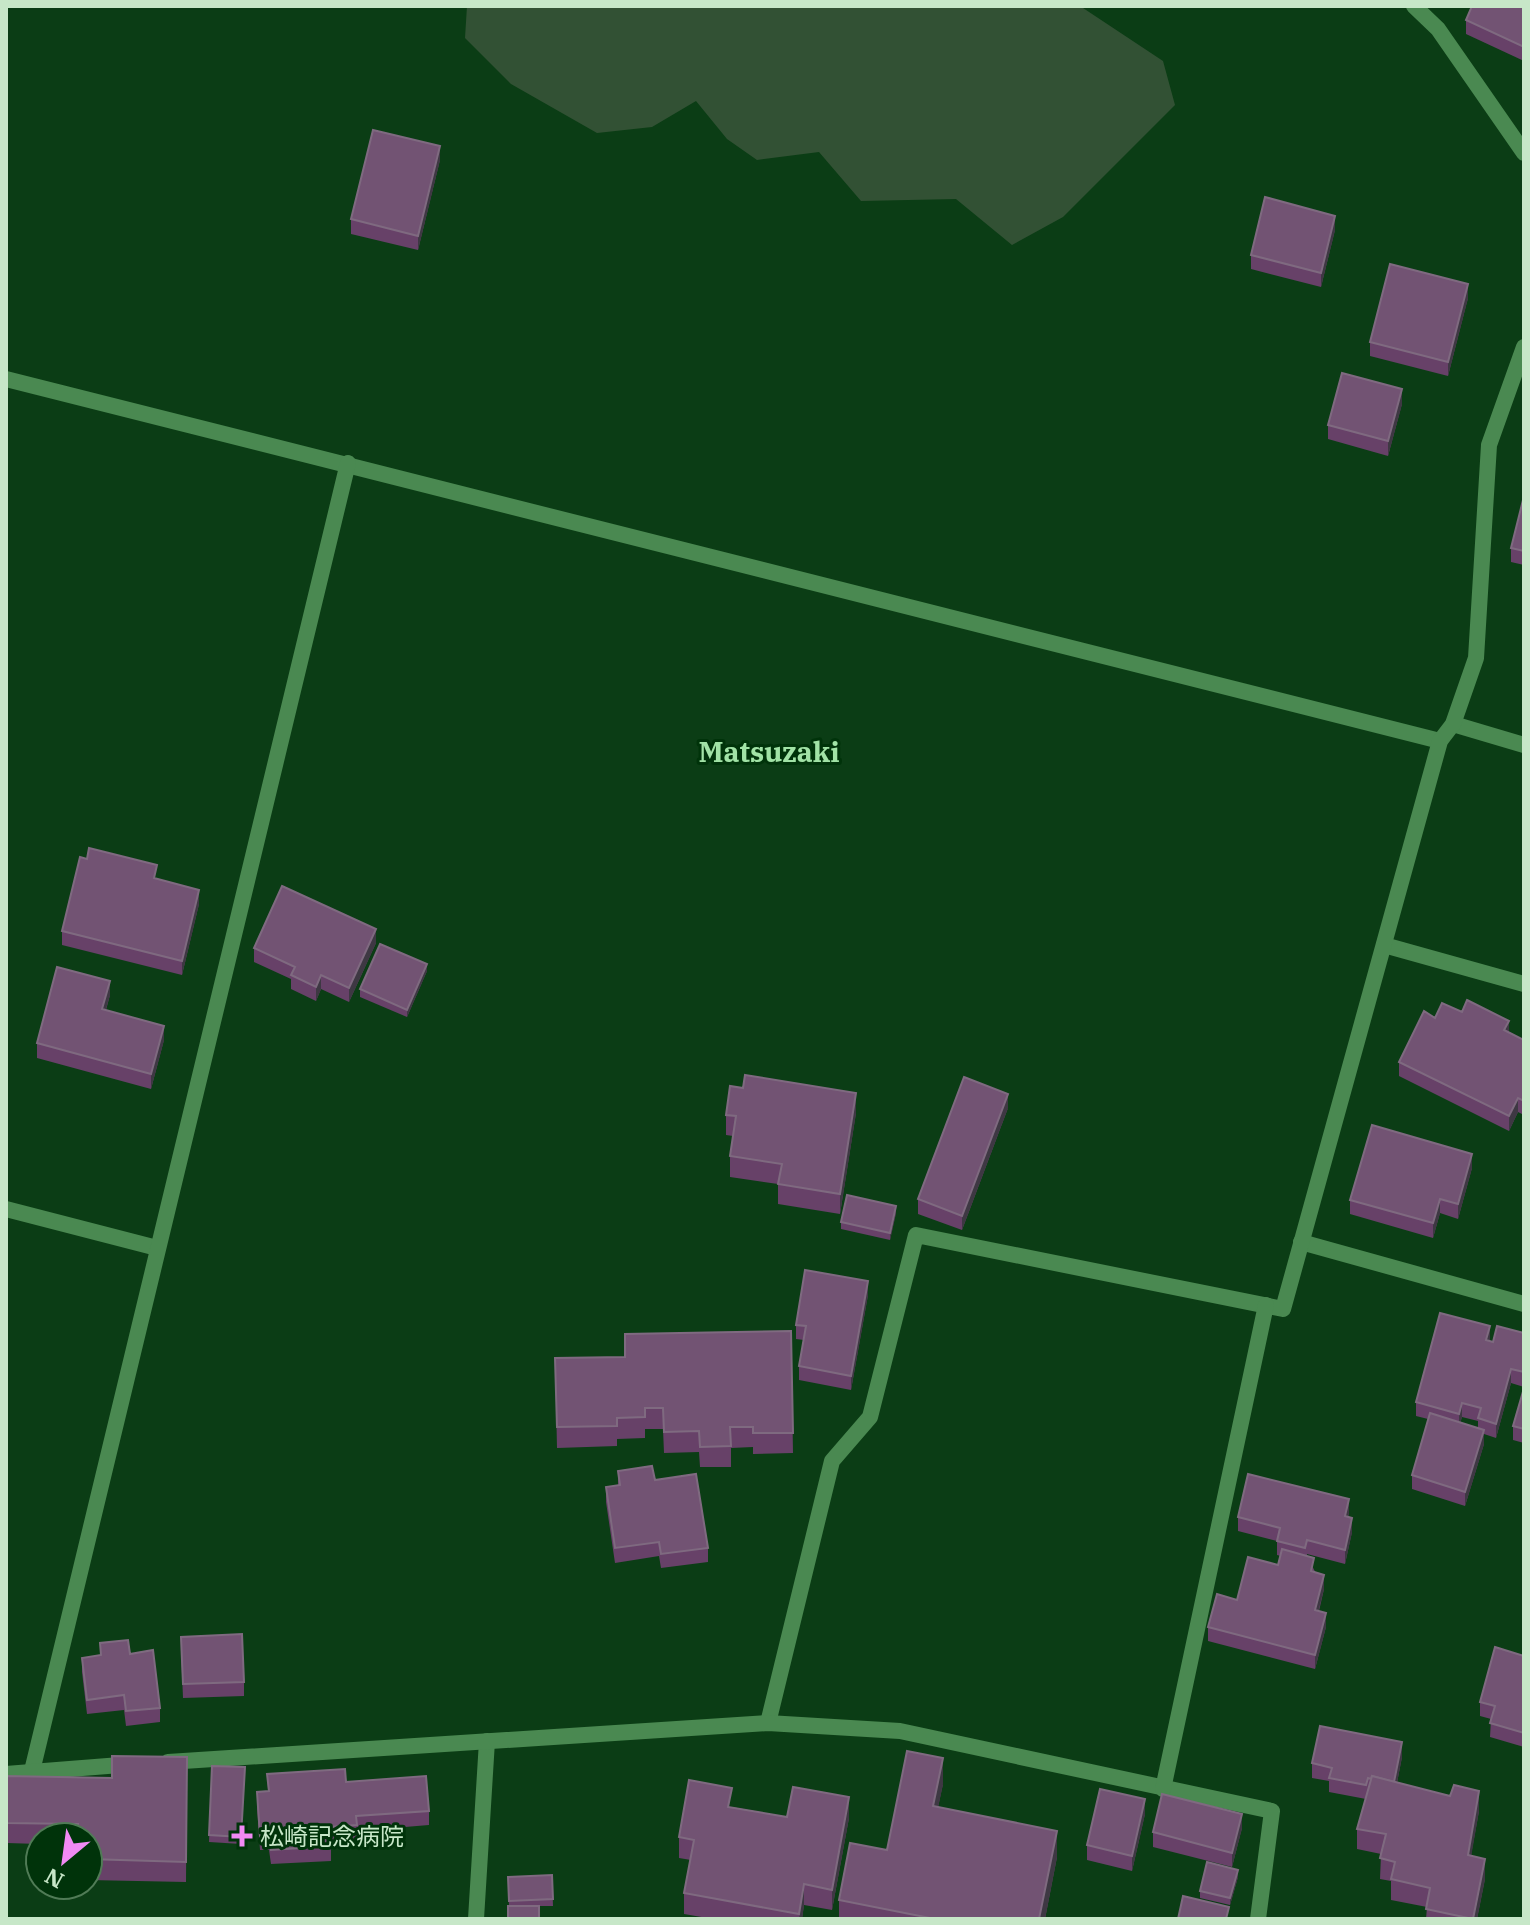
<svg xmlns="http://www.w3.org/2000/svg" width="1530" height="1925" viewBox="0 0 1530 1925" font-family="'IBM Plex Serif','Noto Sans JP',serif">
  <rect width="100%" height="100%" fill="#0b3d15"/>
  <polygon fill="#325134" points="467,6 1080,6 1163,61 1175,105 1063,217 1012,245 956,199 861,201 819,152 757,160 727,139 696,101 652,127 597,133 511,84 465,38"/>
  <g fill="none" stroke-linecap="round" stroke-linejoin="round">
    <g stroke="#4a8951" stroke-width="16">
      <polyline points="1384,945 1524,984"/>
      <polyline points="6,1209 157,1248"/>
      <polyline points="1301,1242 1524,1304"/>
      <polyline points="476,1919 487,1741"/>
    </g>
    <g stroke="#4a8951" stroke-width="16">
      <polyline points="1414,6 1438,29 1524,153"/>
      <polyline points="6,379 1440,741"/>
      <polyline points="1453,724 1524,745"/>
      <polyline points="768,1723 832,1461 870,1417 916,1235 1283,1309 1440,741 1453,724 1476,658 1489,445 1524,347"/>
      <polyline points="168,1762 768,1723 900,1731 1272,1811 1258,1919"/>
      <polyline points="32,1771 348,463"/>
      <polyline points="6,1774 133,1764"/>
      <polyline points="1163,1789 1266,1305"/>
    </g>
  </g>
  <g fill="#674168" fill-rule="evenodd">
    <polygon points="1524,6 1524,61 1466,34 1466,20"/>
    <polygon points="440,160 418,250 351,234 351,219"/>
    <polygon points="1335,230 1321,287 1251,269 1251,255"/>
    <polygon points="1468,298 1448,376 1370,356 1370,342"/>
    <polygon points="1402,404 1388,456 1328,439 1328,425"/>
    <polygon points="1524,496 1524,565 1511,562 1511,548"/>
    <polygon points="157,878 199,904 182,975 62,945 62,931"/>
    <polygon points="376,943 349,1002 321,989 316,1001 291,989 291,979 254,962 254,948"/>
    <polygon points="427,971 407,1017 360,997 360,989"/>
    <polygon points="110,995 106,1010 164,1040 151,1089 37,1058 37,1043"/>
    <polygon points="1435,1018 1509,1032 1524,1040 1524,1115 1518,1112 1509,1131 1399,1076 1399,1062"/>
    <polygon points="743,1088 856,1113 840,1214 778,1204 778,1184 730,1177 730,1156 733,1136 726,1135 726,1115"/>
    <polygon points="1008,1108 962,1230 918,1214 918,1199"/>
    <polygon points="1472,1168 1458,1219 1440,1213 1433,1238 1350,1214 1350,1200"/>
    <polygon points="896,1213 890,1240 841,1229 841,1222"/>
    <polygon points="868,1295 851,1390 799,1380 799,1366 804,1340 796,1339 796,1325"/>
    <polygon points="791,1331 793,1453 753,1454 753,1447 731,1448 731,1467 700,1467 699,1452 664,1453 663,1429 645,1429 645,1438 617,1439 617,1446 557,1448 555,1358 625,1357 625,1334"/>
    <path d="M1524,1333v54l-13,-4 -15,55 -12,-4v10l-19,62 -53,-17v-14l16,-56 -12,-3v-14l74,-61 3,1zM1462,1417l16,4v7l-18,-5z"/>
    <polygon points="1524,1388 1524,1443 1513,1440 1513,1426"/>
    <polygon points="618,1471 655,1480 708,1548 708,1562 661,1568 659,1556 615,1563 606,1502 606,1487 618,1485"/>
    <polygon points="1349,1513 1348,1517 1352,1532 1345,1564 1307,1554 1307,1556 1324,1589 1319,1611 1326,1627 1315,1669 1208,1641 1208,1627 1237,1600 1278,1565 1281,1556 1277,1555 1277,1541 1238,1531 1238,1517"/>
    <polygon points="100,1643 130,1654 160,1708 160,1722 126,1726 124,1710 87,1714 82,1672 82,1658 100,1656"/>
    <polygon points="181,1651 244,1682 244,1696 183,1698"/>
    <polygon points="1524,1656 1524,1747 1490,1737 1491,1719 1480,1716 1480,1702"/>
    <polygon points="187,1757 186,1882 88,1880 88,1837 40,1837 40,1844 6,1843 6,1776 112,1778"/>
    <polygon points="1402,1757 1397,1783 1479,1811 1471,1855 1485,1879 1477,1919 1426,1919 1427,1907 1391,1900 1391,1881 1380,1879 1381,1854 1357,1849 1357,1829 1366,1799 1329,1792 1329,1781 1312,1778 1312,1763"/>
    <polygon points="212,1766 245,1767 241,1844 209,1842"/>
    <polygon points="267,1774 346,1782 429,1811 429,1825 357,1831 357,1839 331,1841 331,1861 271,1864 269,1850 260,1850 257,1807 257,1792 268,1791"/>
    <polygon points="943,1784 938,1807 1057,1857 1045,1919 839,1919 839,1900 887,1850"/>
    <polygon points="732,1807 787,1817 849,1818 832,1910 804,1905 802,1919 713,1919 684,1914 684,1893 691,1860 679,1858 679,1837"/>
    <polygon points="1145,1814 1132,1871 1087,1860 1087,1845"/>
    <polygon points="1242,1828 1232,1867 1153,1847 1153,1832"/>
    <polygon points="552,1875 553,1906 509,1906 508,1877"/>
    <polygon points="1238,1877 1230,1905 1200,1898 1200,1891"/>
  </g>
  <g fill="#3e3843">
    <polygon points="440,146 440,160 418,250 418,236"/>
    <polygon points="1335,216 1335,230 1321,287 1321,273"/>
    <polygon points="1468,284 1468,298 1448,376 1448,362"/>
    <polygon points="1402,389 1402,404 1388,456 1388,441"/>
    <polygon points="199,890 199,904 182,975 182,961"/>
    <polygon points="376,929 376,943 349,1002 349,988"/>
    <polygon points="427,964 427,971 407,1017 407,1010"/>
    <polygon points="321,975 321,989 316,1001 316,987"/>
    <polygon points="110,981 110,995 102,1023 102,1009"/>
    <polygon points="1509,1021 1509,1035 1504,1030"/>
    <polygon points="164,1026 164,1040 151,1089 151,1074"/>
    <polygon points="856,1093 856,1113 840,1214 840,1194"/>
    <polygon points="1008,1094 1008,1108 962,1230 962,1216"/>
    <polygon points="1518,1098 1518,1112 1509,1131 1509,1116"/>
    <polygon points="1472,1154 1472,1168 1458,1219 1458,1204"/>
    <polygon points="1440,1199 1440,1213 1433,1238 1433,1223"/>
    <polygon points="896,1206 896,1213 890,1240 890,1233"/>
    <polygon points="868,1281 868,1295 851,1390 851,1376"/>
    <polygon points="1490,1326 1490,1340 1486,1354 1486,1340"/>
    <polygon points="1511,1369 1511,1383 1496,1438 1496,1424"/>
    <polygon points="1462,1403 1462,1417 1459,1428 1459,1414"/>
    <polygon points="1484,1430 1484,1444 1465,1506 1465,1492"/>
    <polygon points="1349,1499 1349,1513 1345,1530 1345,1516"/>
    <polygon points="1352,1518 1352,1532 1345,1564 1345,1550"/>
    <polygon points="1324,1575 1324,1589 1315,1624 1315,1610"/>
    <polygon points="1326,1613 1326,1627 1315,1669 1315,1655"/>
    <polygon points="1402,1742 1402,1757 1394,1798 1394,1784"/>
    <polygon points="943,1758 943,1784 933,1832 933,1806"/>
    <polygon points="1479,1791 1479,1811 1468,1875 1468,1855"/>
    <polygon points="849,1797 849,1818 832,1910 832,1890"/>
    <polygon points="1145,1799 1145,1814 1132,1871 1132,1856"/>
    <polygon points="1242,1814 1242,1828 1232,1867 1232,1853"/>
    <polygon points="1057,1831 1057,1857 1045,1919 1039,1919"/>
    <polygon points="1485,1859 1485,1879 1477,1919 1473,1919"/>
    <polygon points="1238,1870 1238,1877 1230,1905 1230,1898"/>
    <polygon points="804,1884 804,1905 802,1919 799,1919"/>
  </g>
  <g fill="#725373" stroke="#7f6a80" stroke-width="2">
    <polygon points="1472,6 1524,6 1524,47 1466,20"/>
    <polygon points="373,130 440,146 418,236 351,219"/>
    <polygon points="1265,197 1335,216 1321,273 1251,255"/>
    <polygon points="1390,264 1468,284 1448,362 1370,342"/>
    <polygon points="1342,373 1402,389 1388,441 1328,425"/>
    <polygon points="1524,496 1524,551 1511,548"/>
    <polygon points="89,848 157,865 154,878 199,890 182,961 62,931 80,857 87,859"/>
    <polygon points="282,886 376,929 349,988 321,975 316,987 291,975 295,967 254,948"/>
    <polygon points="380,944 427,964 407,1010 360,989"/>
    <polygon points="57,967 110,981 102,1009 164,1026 151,1074 37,1043"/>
    <polygon points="1467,1000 1509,1021 1504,1030 1524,1040 1524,1101 1518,1098 1509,1116 1399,1062 1424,1011 1435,1018 1442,1003 1462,1012"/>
    <polygon points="745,1075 856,1093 840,1194 778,1184 782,1164 730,1156 736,1116 726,1115 730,1086 743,1088"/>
    <polygon points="964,1077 1008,1094 962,1216 918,1199"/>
    <polygon points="1372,1125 1472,1154 1458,1204 1440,1199 1433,1223 1350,1200"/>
    <polygon points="847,1195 896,1206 890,1233 841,1222"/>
    <polygon points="805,1270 868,1281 851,1376 799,1366 806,1326 796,1325"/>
    <polygon points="1440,1313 1490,1326 1486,1340 1493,1342 1497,1326 1524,1333 1524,1372 1511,1369 1496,1424 1478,1418 1481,1408 1462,1403 1459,1414 1416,1402"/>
    <polygon points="791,1331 793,1433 753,1433 753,1427 730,1427 731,1446 700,1447 699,1431 664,1432 663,1408 645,1408 645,1417 617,1418 617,1426 557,1427 555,1358 625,1357 625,1334"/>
    <polygon points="1524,1388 1524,1429 1513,1426"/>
    <polygon points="1430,1413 1484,1430 1465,1492 1412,1475"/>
    <polygon points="652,1466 655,1480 696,1474 708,1548 661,1554 659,1542 615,1548 606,1487 620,1485 618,1471"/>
    <polygon points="1248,1474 1349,1499 1345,1516 1352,1518 1345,1550 1307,1540 1305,1548 1277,1541 1280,1528 1238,1517"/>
    <polygon points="1282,1549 1314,1558 1311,1571 1324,1575 1315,1610 1326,1613 1315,1655 1208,1627 1217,1594 1237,1600 1248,1557 1278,1565"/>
    <polygon points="242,1634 244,1682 183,1684 181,1637"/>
    <polygon points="128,1640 130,1654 153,1650 160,1708 126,1711 124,1695 87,1700 82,1658 101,1655 100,1643"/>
    <polygon points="1495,1647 1524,1656 1524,1733 1490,1723 1495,1706 1480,1702"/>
    <polygon points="1320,1726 1402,1742 1394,1782 1372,1776 1371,1779 1368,1778 1366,1785 1329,1778 1332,1768 1312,1763"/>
    <polygon points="907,1751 943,1758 933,1806 1057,1831 1039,1919 935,1919 839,1900 850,1843 887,1850"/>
    <polygon points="112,1756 187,1757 186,1862 88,1859 88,1837 77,1837 78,1824 6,1823 6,1776 112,1778"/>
    <polygon points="212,1766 245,1767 241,1837 209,1835"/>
    <polygon points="345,1769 346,1782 426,1776 429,1811 356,1816 357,1825 330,1827 331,1846 271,1850 269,1835 260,1836 257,1792 269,1791 267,1774"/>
    <polygon points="1372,1776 1450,1796 1454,1785 1479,1791 1468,1855 1485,1859 1473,1919 1426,1909 1430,1888 1391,1879 1395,1862 1380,1858 1386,1834 1357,1829"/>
    <polygon points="689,1780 732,1788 728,1807 787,1817 793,1787 849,1797 832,1890 804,1884 799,1914 684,1893 694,1840 679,1837"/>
    <polygon points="1100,1789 1145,1799 1132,1856 1087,1845"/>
    <polygon points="1162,1794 1242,1814 1232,1853 1153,1832"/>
    <polygon points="1207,1862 1238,1870 1230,1898 1200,1891"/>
    <polygon points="552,1875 553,1899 509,1901 508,1877"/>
    <polygon points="1183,1896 1229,1907 1226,1919 1178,1919"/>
    <rect x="508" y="1906" width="31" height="13"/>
  </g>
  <path fill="#f18af4" stroke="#00330a" stroke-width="3" d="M238 1824h8v8h8v8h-8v8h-8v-8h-8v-8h8z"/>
  <g text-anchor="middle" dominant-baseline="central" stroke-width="6" stroke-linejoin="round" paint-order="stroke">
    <g font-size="24" fill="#c7e7c8" stroke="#00330a" text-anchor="start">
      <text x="260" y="1836">松崎記念病院</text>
    </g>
    <g font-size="28" font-weight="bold" fill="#a1e3a6" stroke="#00330a">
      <text x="769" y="751">Matsuzaki</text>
    </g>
  </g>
  <rect width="1530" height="1925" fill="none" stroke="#c7e7c8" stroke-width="16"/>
  <g transform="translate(64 1861) rotate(209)"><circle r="38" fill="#00330a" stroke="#507b56" stroke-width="2"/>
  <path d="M0-6L14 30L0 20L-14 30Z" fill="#f18af4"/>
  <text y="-12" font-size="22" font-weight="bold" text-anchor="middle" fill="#c7e7c8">N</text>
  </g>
</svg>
